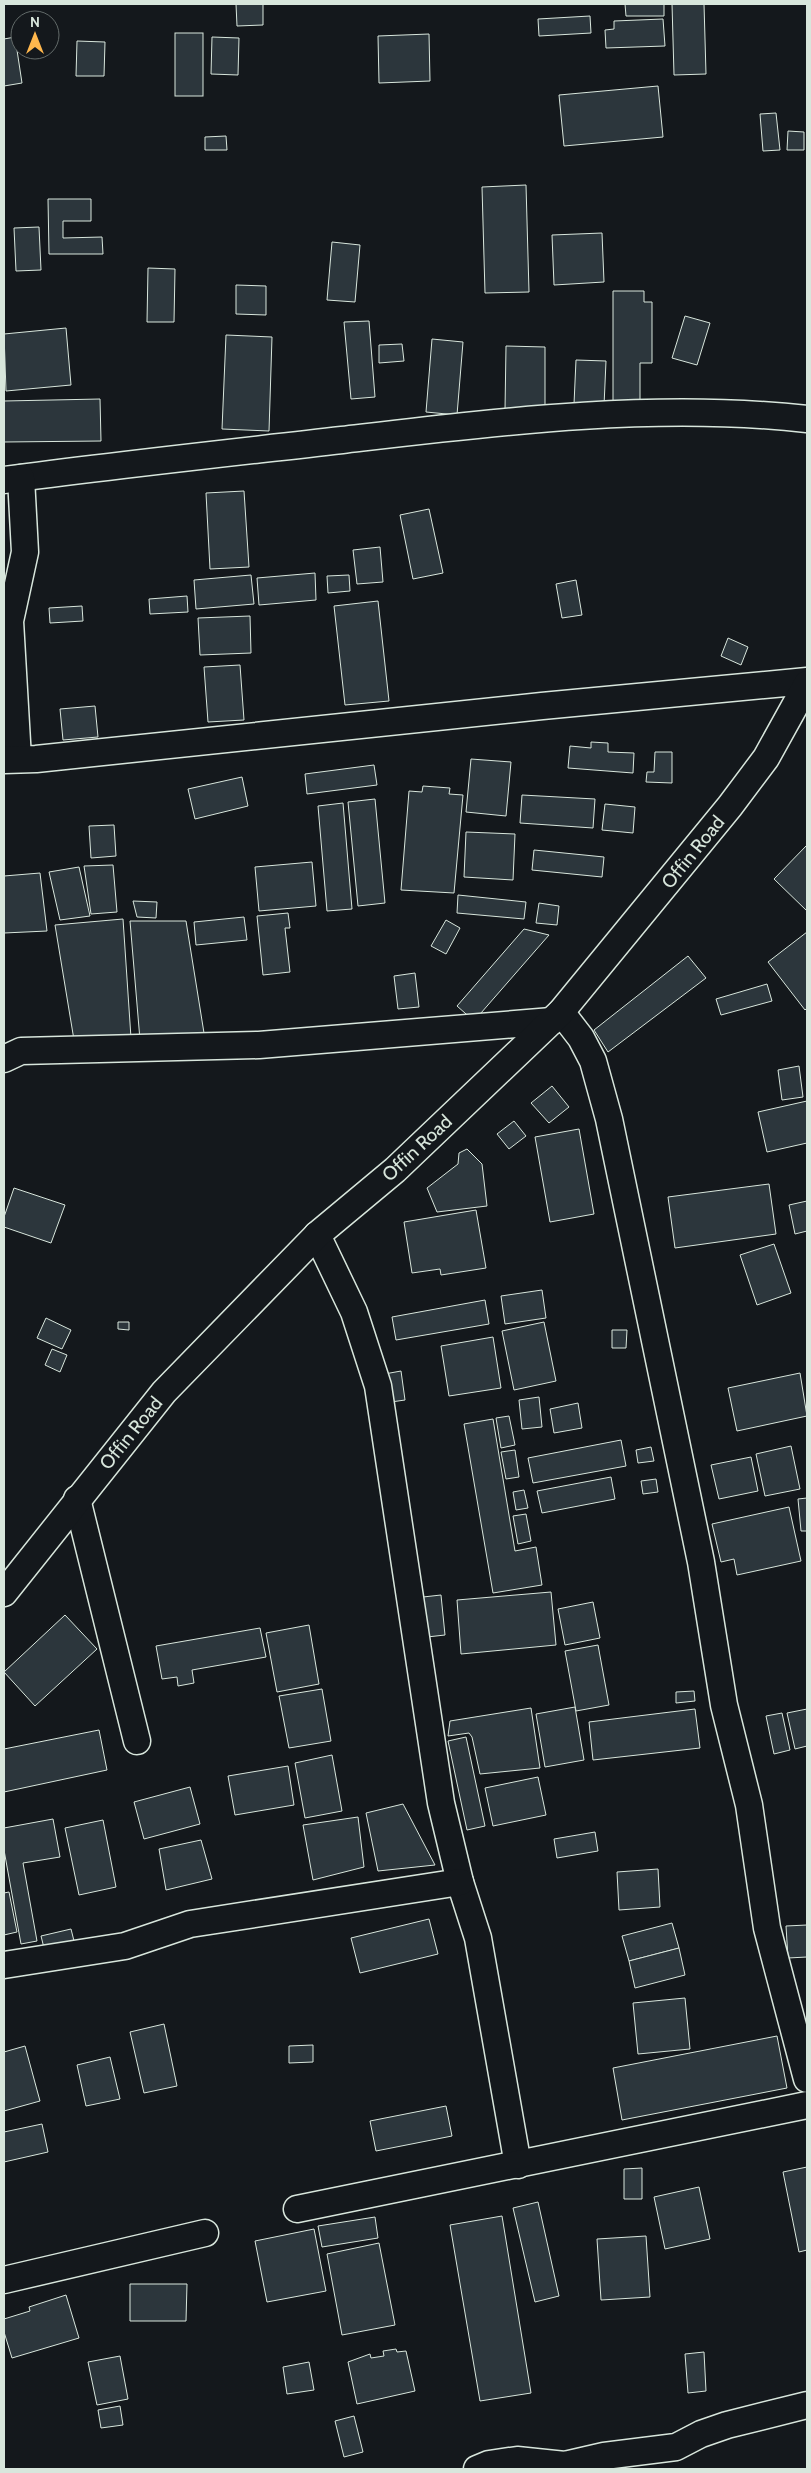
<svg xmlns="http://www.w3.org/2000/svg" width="811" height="2473" viewBox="0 0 811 2473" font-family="Cabin,sans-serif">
  <rect width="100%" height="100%" fill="#14181c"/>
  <g fill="#2c363c" stroke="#d8e6dc">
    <polygon points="236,4 263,4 263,25 237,26"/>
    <polygon points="625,4 664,4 664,16 626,16"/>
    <polygon points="672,4 704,4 706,74 674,75"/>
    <polygon points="590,16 591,33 539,36 538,19"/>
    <polygon points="663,19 665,46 606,48 605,30 614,29 614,21"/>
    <rect x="175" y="33" width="28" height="63"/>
    <polygon points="429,34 430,81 379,83 378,36"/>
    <polygon points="15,37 22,83 4,86 4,39"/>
    <polygon points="212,37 239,38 238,75 211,74"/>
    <polygon points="77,41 105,42 104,76 76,76"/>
    <polygon points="658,86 663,137 564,146 559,95"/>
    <polygon points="776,113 780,150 763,151 760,114"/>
    <polygon points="788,131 804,132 804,150 787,150"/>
    <polygon points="226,136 227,150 205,150 205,137"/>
    <polygon points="526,185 529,292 485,293 482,187"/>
    <polygon points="48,199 91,199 91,221 63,221 63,238 102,237 103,254 49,254"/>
    <polygon points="39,227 41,270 16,271 14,228"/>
    <polygon points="602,233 604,282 554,285 552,235"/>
    <polygon points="332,242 360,245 355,302 327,300"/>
    <polygon points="148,268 175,269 174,322 147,322"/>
    <polygon points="236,285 266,286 266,315 236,314"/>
    <polygon points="613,291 644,291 644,302 652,302 652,363 640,363 640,406 613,406"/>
    <polygon points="685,316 710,323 697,365 672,358"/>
    <polygon points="369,321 375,397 351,399 344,322"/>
    <polygon points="66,328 71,385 6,391 4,334"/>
    <polygon points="226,335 272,337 269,431 222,429"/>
    <polygon points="432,339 463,342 457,415 426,412"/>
    <polygon points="402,344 404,361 379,363 379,345"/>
    <polygon points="506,346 545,347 545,411 505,410"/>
    <polygon points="576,360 606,361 604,406 574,404"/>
    <polygon points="100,399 101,441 4,442 4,401"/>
    <polygon points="244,491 249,567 210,569 206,493"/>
    <polygon points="429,509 443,573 413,579 400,515"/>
    <polygon points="380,547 383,582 357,584 353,550"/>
    <polygon points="315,573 316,600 259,605 257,578"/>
    <polygon points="251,575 254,604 196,609 194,580"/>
    <polygon points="349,575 350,591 328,593 327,576"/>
    <polygon points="576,580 582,615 562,618 556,584"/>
    <polygon points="187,596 188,612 150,614 149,599"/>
    <polygon points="378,601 389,701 345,705 334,606"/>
    <polygon points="82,606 83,621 50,623 49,608"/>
    <polygon points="250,616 251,653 200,655 198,618"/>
    <polygon points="728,638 748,647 741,665 721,656"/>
    <polygon points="240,665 244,720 208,722 204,667"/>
    <polygon points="95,706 98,737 63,740 60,709"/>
    <polygon points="591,742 608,743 608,752 634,753 633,773 568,768 570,746 591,748"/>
    <polygon points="655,752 672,752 672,783 646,782 647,772 654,772"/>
    <polygon points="471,759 511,762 506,816 466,812"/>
    <polygon points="374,765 377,785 307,794 305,774"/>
    <polygon points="242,777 248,806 195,819 188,789"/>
    <polygon points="423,786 450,788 449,794 463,795 454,893 401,890 409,791 422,792"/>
    <polygon points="522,795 595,799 593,828 520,823"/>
    <polygon points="375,799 385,903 358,906 348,802"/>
    <polygon points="343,803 352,909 327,911 318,806"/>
    <polygon points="605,804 635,807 633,833 602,830"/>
    <polygon points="114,825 116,856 91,858 89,826"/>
    <polygon points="466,832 515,834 513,880 464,877"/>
    <polygon points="807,845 807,911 774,879"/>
    <polygon points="534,850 604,857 602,877 532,870"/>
    <polygon points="312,862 316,906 259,911 255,867"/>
    <polygon points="113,865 117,912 91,914 84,866"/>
    <polygon points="79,867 90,916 60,920 49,872"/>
    <polygon points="40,873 47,931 4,933 4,876"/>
    <polygon points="458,895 526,902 524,919 457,913"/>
    <polygon points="133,901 157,902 156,918 137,917"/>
    <polygon points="539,903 559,906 557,925 536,923"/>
    <polygon points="288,913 290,928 285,928 290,972 263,975 257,916"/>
    <polygon points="244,917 247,940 196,945 194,922"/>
    <polygon points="123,919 131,1038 74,1040 55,925"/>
    <polygon points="446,920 460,928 446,954 431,946"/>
    <polygon points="130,921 186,921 204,1033 140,1040"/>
    <polygon points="524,929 549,935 474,1021 457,1006"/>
    <polygon points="807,932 807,1008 805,1010 768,962"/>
    <polygon points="688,956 706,978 608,1052 594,1030"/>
    <polygon points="415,973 419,1007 398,1009 394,976"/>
    <polygon points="767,984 772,1001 721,1015 716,999"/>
    <polygon points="799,1066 803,1097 782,1100 778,1070"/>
    <polygon points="552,1086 569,1107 549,1123 531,1103"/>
    <polygon points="807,1101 807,1143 767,1152 758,1112"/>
    <polygon points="514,1121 526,1136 509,1149 497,1134"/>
    <polygon points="579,1129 594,1214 550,1222 535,1137"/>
    <polygon points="467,1149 482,1164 487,1206 437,1212 427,1188 458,1164 459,1153"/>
    <polygon points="769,1184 776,1234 675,1248 668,1197"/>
    <polygon points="14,1188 65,1205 51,1243 4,1227 4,1217"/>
    <polygon points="807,1201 807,1231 795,1234 789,1205"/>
    <polygon points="476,1210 486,1268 441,1275 440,1269 412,1273 404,1222"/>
    <polygon points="774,1244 791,1293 757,1305 740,1255"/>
    <polygon points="542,1290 546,1318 505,1324 501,1296"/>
    <polygon points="485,1300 489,1324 396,1340 392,1317"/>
    <polygon points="46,1318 71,1330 62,1349 37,1338"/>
    <polygon points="118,1322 129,1322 129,1330 118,1329"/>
    <polygon points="544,1322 556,1381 514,1390 502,1331"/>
    <polygon points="612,1330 627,1330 626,1348 612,1348"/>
    <polygon points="493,1337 501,1388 449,1396 441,1346"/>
    <polygon points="52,1349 67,1355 60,1372 45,1365"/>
    <polygon points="401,1371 405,1400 384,1403 379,1375"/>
    <polygon points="800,1373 807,1416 737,1431 728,1388"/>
    <polygon points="539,1397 542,1427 522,1429 519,1400"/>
    <polygon points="578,1403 582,1428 554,1433 550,1409"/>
    <polygon points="509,1416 515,1445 501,1448 496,1418"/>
    <polygon points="493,1419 515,1551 536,1547 542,1585 493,1593 464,1424"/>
    <polygon points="621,1440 626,1466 533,1483 528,1458"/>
    <polygon points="791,1446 800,1489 765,1496 756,1454"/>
    <polygon points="651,1447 654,1461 638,1463 636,1450"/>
    <polygon points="515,1450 519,1477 506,1479 501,1452"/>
    <polygon points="751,1457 758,1491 719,1499 711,1465"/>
    <polygon points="611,1477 615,1499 542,1513 537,1491"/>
    <polygon points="656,1479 658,1492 643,1494 641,1481"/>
    <polygon points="524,1490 528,1508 516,1510 513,1492"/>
    <polygon points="807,1498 807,1531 801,1531 798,1499"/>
    <polygon points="789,1507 801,1561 737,1575 734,1559 721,1562 712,1524"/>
    <polygon points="526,1514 531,1541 518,1544 513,1516"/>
    <polygon points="551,1592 556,1645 461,1654 457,1600"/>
    <polygon points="441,1595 445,1635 427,1637 423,1597"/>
    <polygon points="593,1602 600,1638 565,1645 558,1609"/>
    <polygon points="65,1615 97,1649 35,1706 4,1672"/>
    <polygon points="309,1625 319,1684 277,1692 266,1633"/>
    <polygon points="260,1628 266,1657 192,1670 194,1683 178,1686 177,1677 162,1679 156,1646"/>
    <polygon points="598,1645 609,1705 576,1711 565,1651"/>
    <polygon points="322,1689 331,1741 289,1748 279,1696"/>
    <polygon points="694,1691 695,1701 676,1703 676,1692"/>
    <polygon points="575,1707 584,1760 545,1767 536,1714"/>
    <polygon points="531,1708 540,1768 480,1774 472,1737 469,1733 448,1736 450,1721"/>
    <polygon points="695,1709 700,1748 593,1760 589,1722"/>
    <polygon points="807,1709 807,1746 795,1749 787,1713"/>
    <polygon points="782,1713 790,1750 774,1754 766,1716"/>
    <polygon points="99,1730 107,1770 4,1792 4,1749"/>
    <polygon points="466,1737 485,1826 467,1830 448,1741"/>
    <polygon points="332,1755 342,1811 305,1818 295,1763"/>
    <polygon points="288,1766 294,1805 235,1815 228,1776"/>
    <polygon points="538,1777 546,1815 493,1826 485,1788"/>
    <polygon points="190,1787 200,1824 144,1839 134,1802"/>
    <polygon points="403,1804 435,1865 378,1871 366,1813"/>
    <polygon points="358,1817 364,1867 313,1880 303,1825"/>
    <polygon points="53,1819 60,1857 23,1863 37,1941 21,1944 4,1850 4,1828"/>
    <polygon points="103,1820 116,1887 79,1895 65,1828"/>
    <polygon points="595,1832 598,1851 557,1858 554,1839"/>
    <polygon points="201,1840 212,1879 166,1890 159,1849"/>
    <polygon points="658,1869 660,1907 619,1910 617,1872"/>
    <polygon points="9,1892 17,1932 4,1935 4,1893"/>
    <polygon points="429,1919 438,1954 360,1973 351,1938"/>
    <polygon points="672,1923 679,1948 629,1961 622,1936"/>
    <polygon points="807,1925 807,1957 788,1958 786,1926"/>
    <polygon points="71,1929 75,1945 45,1952 41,1936"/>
    <polygon points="679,1948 685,1975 635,1988 629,1961"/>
    <polygon points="685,1998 690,2049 638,2054 633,2003"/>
    <polygon points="164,2024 177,2086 144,2093 130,2032"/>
    <polygon points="777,2036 787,2088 622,2120 613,2068"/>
    <polygon points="313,2045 313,2062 289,2063 289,2046"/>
    <polygon points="25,2046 40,2101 4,2111 4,2052"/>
    <polygon points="110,2057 120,2099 86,2106 77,2065"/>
    <polygon points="446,2106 452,2136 376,2151 370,2121"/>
    <polygon points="42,2124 48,2152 4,2162 4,2132"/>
    <polygon points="807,2167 807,2250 799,2252 783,2172"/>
    <polygon points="642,2168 642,2199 624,2199 624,2169"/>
    <polygon points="699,2187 710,2239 665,2249 654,2197"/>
    <polygon points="538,2202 559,2296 535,2302 513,2208"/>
    <polygon points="502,2216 531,2393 480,2401 450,2225"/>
    <polygon points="375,2217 378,2238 322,2247 318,2226"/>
    <polygon points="314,2229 326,2291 267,2302 255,2241"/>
    <polygon points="646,2236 650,2297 601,2300 597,2239"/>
    <polygon points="379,2243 395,2325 342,2335 327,2254"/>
    <polygon points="130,2284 187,2284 186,2321 130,2321"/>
    <polygon points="66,2295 79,2338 12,2358 4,2332 4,2319 30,2311 29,2307"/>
    <polygon points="396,2349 397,2352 406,2351 415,2391 357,2404 348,2362 370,2354 371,2358 384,2356 383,2351"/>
    <polygon points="704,2352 706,2391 688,2393 685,2354"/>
    <polygon points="120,2356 128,2399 97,2405 88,2362"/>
    <polygon points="309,2362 314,2390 287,2394 283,2367"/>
    <polygon points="120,2406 123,2425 101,2428 98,2410"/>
    <polygon points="354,2416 363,2452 344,2457 335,2421"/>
  </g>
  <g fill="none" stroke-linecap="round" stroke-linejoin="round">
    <g stroke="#d8e6dc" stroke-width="29">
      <g id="minor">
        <path d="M4,480c112,-15 225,-27 338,-40 154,-18 311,-38 465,-21"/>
        <polyline points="18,759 10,621 25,552 21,478"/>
        <polyline points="4,760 36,759 542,706 807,681"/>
        <polyline points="561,1012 581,1038 593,1061 609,1119 701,1562 724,1705 749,1805 767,1928 807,2079"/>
        <polyline points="4,1059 21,1051 259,1045 552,1021"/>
        <polyline points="317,1235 354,1312 378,1386 441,1803 460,1882 478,1938 518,2165"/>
        <polyline points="77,1499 137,1741"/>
        <polyline points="4,1593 164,1392 317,1235 395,1170 561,1012 730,806 766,758 807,684"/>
        <polyline points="4,1965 125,1946 190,1924 460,1882"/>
        <polyline points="297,2209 807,2105"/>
        <polyline points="4,2280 205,2233"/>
        <polyline points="477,2469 489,2464 517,2460 565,2465 604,2456 676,2447 701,2434 727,2425 807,2405"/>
      </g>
    </g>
    <use href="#minor" stroke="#14181c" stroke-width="26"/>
  </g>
  <g text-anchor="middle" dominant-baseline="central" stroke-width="4" stroke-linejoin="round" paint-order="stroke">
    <g font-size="19" fill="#d8e6dc" stroke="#14181c">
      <text transform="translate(693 852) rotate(-51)">Offin Road</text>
      <text transform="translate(417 1148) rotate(-43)">Offin Road</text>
      <text transform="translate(131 1433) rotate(-51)">Offin Road</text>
    </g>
  </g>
  <rect width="811" height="2473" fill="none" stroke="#d8e6dc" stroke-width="10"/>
  <g transform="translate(35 35)"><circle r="24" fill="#14181c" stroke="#626a69"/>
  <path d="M0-4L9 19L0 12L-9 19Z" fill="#ffb74d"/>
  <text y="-8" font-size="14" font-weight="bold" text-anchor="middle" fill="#d8e6dc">N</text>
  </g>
</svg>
